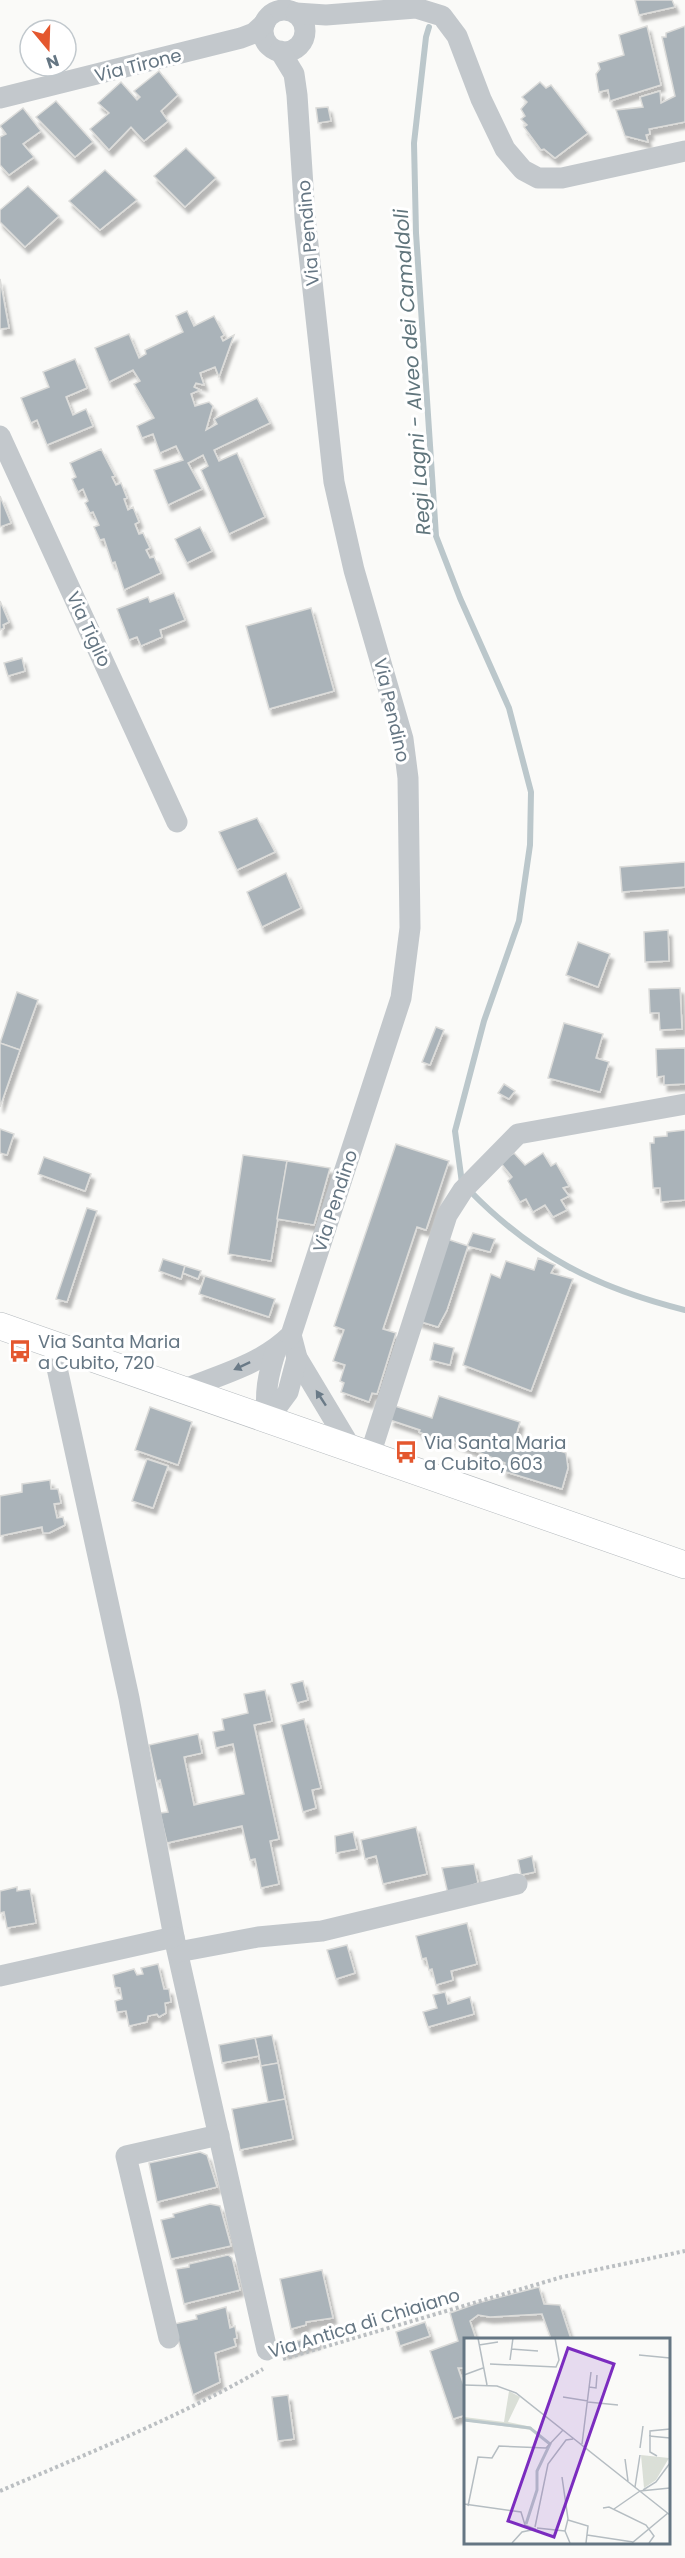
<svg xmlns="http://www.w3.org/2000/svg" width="685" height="2558" viewBox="0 0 685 2558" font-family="Poppins,sans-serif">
  <defs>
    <filter id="shadow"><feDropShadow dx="3.5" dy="6" stdDeviation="1.5" flood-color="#0004"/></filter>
  </defs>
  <rect width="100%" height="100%" fill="#fafaf8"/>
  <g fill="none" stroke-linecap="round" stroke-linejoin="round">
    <g stroke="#bbc7cb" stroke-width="6">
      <polyline points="429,27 426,37 414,143 416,233 436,536 460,598 509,708 531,792 530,845 519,921 484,1021 455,1131 462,1183"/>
      <path d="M469,1190c64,66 128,98 216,120"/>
    </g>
  </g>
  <g fill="#aab3b9" stroke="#dcdcda" stroke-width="1.5" filter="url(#shadow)">
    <polygon points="635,0 672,0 675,7 639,15"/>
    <polygon points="647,26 661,85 610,101 608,90 599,92 596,74 600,69 598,63 624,55 619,35"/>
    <polygon points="685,26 685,122 649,129 650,134 646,135 648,142 625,136 616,110 643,107 640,97 660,91 661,103 675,96 662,37 666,37 666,33"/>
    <polygon points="159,71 178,95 161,111 168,121 144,141 131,127 109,150 90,129 109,113 98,103 121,82 137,100 140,97 134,91"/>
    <polygon points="540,82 546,88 551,85 588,133 555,158 544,149 541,150 524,127 527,125 521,119 525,116 521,109 527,102 522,97"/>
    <polygon points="56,101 93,142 75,157 36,117"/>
    <polygon points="328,107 331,121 318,123 316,108"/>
    <polygon points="23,108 41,131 23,144 34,157 9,175 0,165 0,137 6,134 0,126"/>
    <polygon points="186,148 216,178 185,207 154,176"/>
    <polygon points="105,170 137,200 100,230 69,201"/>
    <polygon points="28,186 59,216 25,247 0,222 0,210"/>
    <polygon points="0,279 9,328 0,329"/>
    <polygon points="187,311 194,326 214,316 224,335 221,337 223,341 234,335 219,377 215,367 200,373 204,385 196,383 194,387 200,390 191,394 195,406 209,402 213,406 206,430 217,424 214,419 257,398 270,423 214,450 219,461 237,453 265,517 229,534 201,470 208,466 203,455 188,463 202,489 168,505 154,470 183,460 176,446 160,453 153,434 142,438 137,426 154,418 134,384 140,381 133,370 109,382 95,348 129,334 139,358 146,354 145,350 183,332 176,316"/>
    <polygon points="75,359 87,388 66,397 73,415 86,409 93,426 47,445 37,420 31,423 21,398 49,387 43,372"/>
    <polygon points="101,449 115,476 112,477 116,485 121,483 127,498 124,499 128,510 133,507 139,522 135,524 139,534 143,533 150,548 146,550 150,558 154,557 161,573 124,590 115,562 112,563 104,539 100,540 94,527 99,525 93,512 90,513 85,503 88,501 83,489 78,492 72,479 76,477 70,463"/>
    <polygon points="0,496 11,523 0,527"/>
    <polygon points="200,527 212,551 187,563 175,539"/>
    <polygon points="174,593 185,620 160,630 162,637 141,646 137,637 129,640 117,609 148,597 150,602"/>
    <polygon points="0,601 9,622 3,625 4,628 0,630"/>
    <polygon points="311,608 334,691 269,709 246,626"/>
    <polygon points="22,658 25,671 8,676 4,663"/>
    <polygon points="257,818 275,852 237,870 219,832"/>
    <polygon points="685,862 685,887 622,892 620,867"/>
    <polygon points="286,873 301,908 262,927 247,892"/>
    <polygon points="668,930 669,961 645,962 644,932"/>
    <polygon points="578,942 610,954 598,987 566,975"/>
    <polygon points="680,988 682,1029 660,1030 659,1013 650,1013 649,989"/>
    <polygon points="17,992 38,1000 20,1050 0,1043"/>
    <polygon points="564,1023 603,1034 596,1058 609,1062 600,1092 548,1078"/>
    <polygon points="436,1027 444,1030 430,1065 422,1062"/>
    <polygon points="0,1043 20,1050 0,1107"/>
    <polygon points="685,1048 685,1084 664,1085 664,1076 657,1077 656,1049"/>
    <polygon points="504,1084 515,1091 509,1099 498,1093"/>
    <polygon points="0,1129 14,1134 7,1155 0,1153"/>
    <polygon points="685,1130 685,1200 661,1202 660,1188 653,1188 650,1143 654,1143 654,1137 667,1136 667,1132"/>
    <polygon points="396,1144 449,1161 426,1230 417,1227 383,1329 396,1333 377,1394 372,1393 369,1402 341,1392 344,1383 340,1381 345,1365 333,1361 344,1330 334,1326"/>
    <polygon points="514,1153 525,1165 543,1153 551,1166 556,1163 569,1186 563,1188 569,1196 561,1200 567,1210 553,1217 545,1205 533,1212 526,1199 520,1202 508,1181 512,1177 500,1162"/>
    <polygon points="243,1155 287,1161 271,1261 228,1254"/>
    <polygon points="44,1157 91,1174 85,1191 38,1174"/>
    <polygon points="287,1161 330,1168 314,1225 277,1219"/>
    <polygon points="87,1208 97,1211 67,1302 56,1299"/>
    <polygon points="473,1233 495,1239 490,1252 467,1246"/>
    <polygon points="444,1238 468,1246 447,1310 438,1327 418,1321"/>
    <polygon points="538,1258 555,1265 551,1273 573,1279 531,1391 463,1365 491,1274 500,1278 506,1261 534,1270"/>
    <polygon points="163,1259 185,1266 181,1279 159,1271"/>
    <polygon points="185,1266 201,1271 198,1279 183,1273"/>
    <polygon points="205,1276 275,1299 269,1317 199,1294"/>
    <polygon points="434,1343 454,1348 450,1365 430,1360"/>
    <polygon points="439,1396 520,1422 516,1436 566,1453 568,1468 562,1489 503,1471 505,1463 437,1435 436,1439 419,1432 420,1430 390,1420 395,1406 432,1418"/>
    <polygon points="150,1407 192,1422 178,1465 135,1450"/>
    <polygon points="147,1459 168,1466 153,1508 132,1501"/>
    <polygon points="50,1480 51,1489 58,1489 61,1503 54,1504 57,1518 63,1517 65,1525 49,1533 43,1533 42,1527 0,1536 0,1496 22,1492 22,1484"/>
    <polygon points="303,1681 308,1700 297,1703 291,1684"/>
    <polygon points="265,1690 272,1721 254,1725 279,1839 270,1841 279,1884 261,1888 255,1859 250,1860 242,1826 167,1843 160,1813 168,1812 160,1780 157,1781 149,1745 198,1734 202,1753 184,1757 194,1805 244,1794 233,1744 216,1748 213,1732 224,1730 222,1719 248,1713 244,1694"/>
    <polygon points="304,1719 321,1788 312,1790 316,1808 303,1812 281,1725"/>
    <polygon points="416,1827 427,1874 383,1884 376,1856 365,1859 361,1840"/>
    <polygon points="353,1832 357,1849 336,1853 335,1836"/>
    <polygon points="532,1856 535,1872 521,1875 518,1860"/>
    <polygon points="474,1864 478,1883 448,1894 442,1868"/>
    <polygon points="17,1887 17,1891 30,1889 36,1923 7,1928 4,1912 0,1913 0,1891"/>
    <polygon points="467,1923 477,1964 451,1971 453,1980 436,1985 432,1969 429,1970 426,1958 422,1959 416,1936"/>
    <polygon points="347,1945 355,1973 336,1979 327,1950"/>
    <polygon points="158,1964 164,1989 169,1989 171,2002 165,2003 166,2013 159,2017 157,2014 148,2016 147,2022 129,2026 126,2011 117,2012 115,2001 122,1999 120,1988 115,1987 113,1975 134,1969 137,1975 143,1974 141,1968"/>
    <polygon points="445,1992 448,2004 470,1997 474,2014 428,2027 423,2012 437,2008 433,1995"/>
    <polygon points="272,2035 278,2063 261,2066 255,2038"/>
    <polygon points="255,2038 259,2056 222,2063 219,2045"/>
    <polygon points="278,2063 285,2099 268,2102 261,2066"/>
    <polygon points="285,2099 293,2139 240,2150 232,2109"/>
    <polygon points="200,2152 207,2155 217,2187 157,2202 149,2163"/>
    <polygon points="210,2204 220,2206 231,2246 171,2259 161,2220 174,2217 173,2214"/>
    <polygon points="228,2255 232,2258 240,2290 184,2304 176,2269 189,2267 189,2264"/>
    <polygon points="322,2270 333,2318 306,2322 306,2325 291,2329 280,2279"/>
    <polygon points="539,2287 544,2304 560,2305 571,2339 551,2339 542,2314 490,2317 478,2315 470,2321 476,2339 466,2339 466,2368 458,2368 466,2391 466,2415 453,2419 430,2351 458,2341 450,2313 478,2303"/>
    <polygon points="226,2307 230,2328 235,2326 237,2338 234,2339 236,2346 215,2353 220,2382 193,2395 174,2324 197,2319 196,2315"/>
    <polygon points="425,2322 430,2336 400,2346 396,2332"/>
    <polygon points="316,2336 318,2342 284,2353 282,2345"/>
    <polygon points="288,2395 294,2439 278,2441 272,2397"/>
  </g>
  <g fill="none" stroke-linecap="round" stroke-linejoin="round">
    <g stroke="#b5babe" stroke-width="28">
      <polyline id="major" points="0,1326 685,1565"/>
    </g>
    <g stroke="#bbbfc2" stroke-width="4" stroke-dasharray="3 3" stroke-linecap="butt">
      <polyline points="283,2359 562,2277 685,2251"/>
      <path d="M0,2491c89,-38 179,-74 263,-122"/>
    </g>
    <g stroke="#c3c8cc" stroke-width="21">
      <circle cx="284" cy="31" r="21"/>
      <polyline points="296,13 326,15 416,8 442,16 457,36 481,99 505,149 523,170 538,178 562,178 685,151"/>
      <polyline points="0,98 241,38 254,33 265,23"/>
      <polyline points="0,436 177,822"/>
      <polyline points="291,1335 297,1358 351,1448"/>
      <polyline points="52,1345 129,1698 174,1937 267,2350"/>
      <path d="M182,1390c38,-15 80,-26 109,-55l110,-337 9,-70 -2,-150 -5,-39 -49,-169 -20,-88 -29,-265 -8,-122 -3,-21 -14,-23"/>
      <path d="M268,1419c-4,-25 0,-44 8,-69"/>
      <polyline points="268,1419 288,1392 297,1358"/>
      <polyline points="370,1455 447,1215 463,1190 518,1134 685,1104"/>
      <polyline points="178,1952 258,1937 322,1931 517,1884"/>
      <polyline points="0,1976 174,1937"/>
      <polyline points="169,2338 126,2156 219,2135"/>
    </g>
    <use href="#major" stroke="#fff" stroke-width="27"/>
  </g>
  <defs><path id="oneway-solid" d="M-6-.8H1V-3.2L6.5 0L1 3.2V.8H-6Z" transform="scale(1.5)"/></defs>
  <g fill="#6a7a87">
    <use href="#oneway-solid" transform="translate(242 1366) rotate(155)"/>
    <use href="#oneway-solid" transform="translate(321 1398) rotate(-123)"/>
  </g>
  <defs>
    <g id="bus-bare" transform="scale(1.8)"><path d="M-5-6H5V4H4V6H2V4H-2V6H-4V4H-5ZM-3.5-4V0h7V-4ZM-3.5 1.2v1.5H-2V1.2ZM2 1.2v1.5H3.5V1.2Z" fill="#e4572e" stroke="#fff" stroke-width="2.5" paint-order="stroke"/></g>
  </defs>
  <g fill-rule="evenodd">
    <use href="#bus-bare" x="20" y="1351"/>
    <use href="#bus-bare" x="406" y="1452"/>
  </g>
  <g text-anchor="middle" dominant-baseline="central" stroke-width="6" stroke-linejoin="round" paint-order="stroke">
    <g font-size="18" fill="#657683" stroke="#fff">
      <text transform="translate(138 65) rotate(-14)">Via Tirone</text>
      <text transform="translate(308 233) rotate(-95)">Via Pendino</text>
      <text transform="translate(89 629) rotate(65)">Via Tiglio</text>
      <text transform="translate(392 710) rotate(77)">Via Pendino</text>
      <text transform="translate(335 1201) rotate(-72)">Via Pendino</text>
      <text transform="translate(364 2323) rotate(-17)">Via Antica di Chiaiano</text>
    </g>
    <g font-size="18" fill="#657683" stroke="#fff" text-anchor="start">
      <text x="38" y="1341">Via Santa Maria<tspan x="38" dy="21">a Cubito, 720</tspan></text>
      <text x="424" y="1442">Via Santa Maria<tspan x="424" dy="21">a Cubito, 603</tspan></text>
    </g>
    <g font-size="20" font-style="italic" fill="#60757c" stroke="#fff">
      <text transform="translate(412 372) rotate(-94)">Regi Lagni - Alveo dei Camaldoli</text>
    </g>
  </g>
  <g transform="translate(464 2338)">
    <rect width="206" height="206" fill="#fafaf8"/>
    <path d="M45,53l11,6 -12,25 24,5v3l-68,-9v-4l40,5zM177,117l28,3 -13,22 -12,8z" fill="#dadfd7"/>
    <path fill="none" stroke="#bbc7cb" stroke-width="3" d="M0,82l66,8 20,16 -13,27v19l-11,34"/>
    <path fill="none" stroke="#b5bdc2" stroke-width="1.5" d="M14,0l9,47M15,7l19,-3M47,11l27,2M175,17l31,3M46,22l3,-22M26,26l66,3 3,-7 -4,-22M0,37l19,-7M0,47l33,1 19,7 154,122M125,49l7,1 1,-13M99,59l25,4M124,64l30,3M185,98l21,2M118,106l9,-72M176,110l3,-22M193,118l-7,-4v-21l20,-2M161,121l3,22M98,139l6,42 -3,12 5,12M171,149l5,-32M179,152l13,-8 14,-19M176,153l30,-3M0,166l57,8 4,13 10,4M4,168l10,-49 14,1 7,-12 47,2 17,-18M139,170l6,-1 37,18 8,11 -5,7M150,171l26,-18M104,182l20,6 -2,17M71,189l13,-63 18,-24 7,-1M73,190l28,3M123,197l46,7M48,205l10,-11 14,-3M168,205l36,-30"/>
    <path fill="#7b2cbf" fill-opacity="0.15" stroke="#7b2cbf" stroke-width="3" d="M104,10l46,16 -60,173 -46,-16z"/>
    <rect width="206" height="206" fill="none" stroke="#657683" stroke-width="3"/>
  </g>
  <g transform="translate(48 48) rotate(161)"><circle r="28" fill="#ffffff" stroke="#c1c8cd" stroke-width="1.5"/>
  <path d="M0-4.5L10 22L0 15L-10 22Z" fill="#e4572e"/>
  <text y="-9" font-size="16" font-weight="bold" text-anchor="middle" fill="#657683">N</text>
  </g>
</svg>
